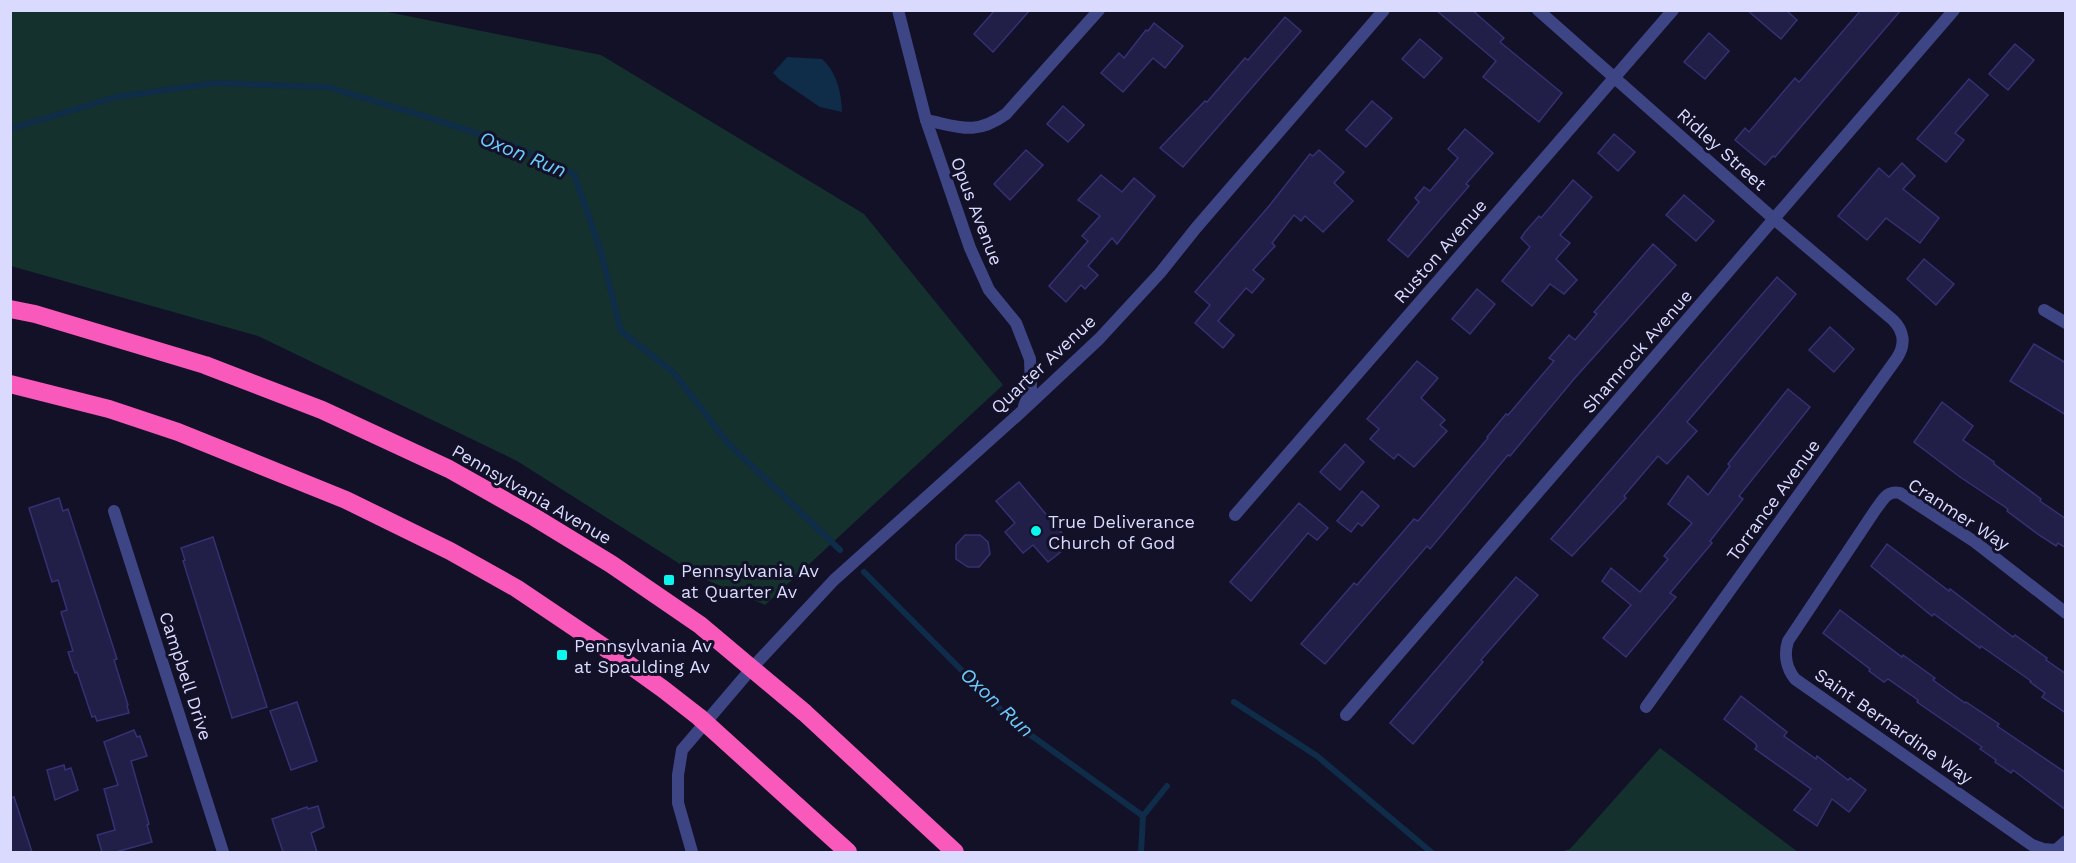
<svg xmlns="http://www.w3.org/2000/svg" width="2076" height="863" viewBox="0 0 2076 863" font-family="'Work Sans',sans-serif">
  <rect width="100%" height="100%" fill="#121128"/>
  <g fill="#14312d">
    <polygon points="11,10 383,11 601,55 864,214 1003,385 765,605 702,578 517,461 258,336 11,266"/>
    <polygon points="1660,748 1798,852 1560,852 1570,849"/>
  </g>
  <path fill="#0f2c49" d="M787,57l35,2c15,14 19,32 20,53l-22,-5 -40,-27 -7,-7z"/>
  <g fill="none" stroke-linecap="round" stroke-linejoin="round">
    <g stroke="#0f2c49" stroke-width="6">
      <polyline points="10,129 116,97 215,83 327,87 431,118 514,146 574,174 601,252 621,331 674,373 727,442 840,550"/>
      <polyline points="864,572 1014,723 1143,816 1141,852"/>
      <polyline points="1234,702 1317,756 1431,852"/>
      <polyline points="1143,816 1167,786"/>
    </g>
  </g>
  <g fill="#211e48" stroke="#353173" stroke-width="1.5">
    <polygon points="995,10 1030,10 993,52 974,34"/>
    <polygon points="1436,10 1472,10 1504,38 1500,42 1562,93 1539,122 1483,77 1496,61"/>
    <polygon points="1747,10 1786,10 1797,20 1781,39"/>
    <polygon points="1861,10 1901,10 1775,157 1773,156 1765,165 1735,140 1745,128 1749,132 1795,78 1799,82 1801,80"/>
    <polygon points="1285,17 1301,31 1183,167 1160,148 1205,101 1207,102 1245,58 1248,60"/>
    <polygon points="1154,23 1183,46 1165,68 1153,58 1123,92 1101,73 1119,53 1124,58 1146,30 1148,31"/>
    <polygon points="1709,33 1729,51 1705,79 1684,62"/>
    <polygon points="1420,39 1442,58 1424,78 1402,59"/>
    <polygon points="2015,44 2034,60 2008,90 1989,74"/>
    <polygon points="1969,79 1988,95 1955,133 1964,140 1946,162 1917,139"/>
    <polygon points="1372,101 1392,118 1366,147 1346,130"/>
    <polygon points="1063,106 1084,125 1068,142 1047,124"/>
    <polygon points="1465,129 1493,153 1466,184 1469,186 1408,257 1388,240 1419,202 1415,198 1424,187 1430,191 1458,158 1448,149"/>
    <polygon points="1614,134 1635,152 1618,171 1598,153"/>
    <polygon points="1026,150 1043,165 1010,200 994,184"/>
    <polygon points="1319,150 1344,172 1334,183 1353,201 1323,232 1305,216 1301,221 1294,215 1272,243 1275,246 1253,270 1264,279 1252,293 1246,288 1218,321 1234,335 1223,348 1195,323 1210,305 1195,292 1269,206 1310,154 1313,156"/>
    <polygon points="1902,163 1915,176 1903,189 1939,218 1920,243 1886,218 1867,240 1838,216 1879,168 1889,177"/>
    <polygon points="1101,175 1122,192 1134,178 1155,196 1117,244 1112,238 1088,266 1098,275 1085,289 1081,285 1066,302 1049,286 1088,241 1082,236 1100,216 1078,200"/>
    <polygon points="1573,180 1592,197 1560,235 1570,243 1556,259 1577,280 1564,294 1550,284 1532,306 1502,281 1530,247 1521,238 1525,232 1539,216 1541,218"/>
    <polygon points="1684,195 1714,221 1696,241 1666,215"/>
    <polygon points="1653,244 1676,265 1574,379 1510,456 1508,455 1430,549 1427,546 1325,664 1301,644 1354,583 1357,585 1414,519 1418,521 1488,438 1487,437 1506,414 1508,415 1554,361 1549,358 1569,335 1575,340 1597,314 1594,312"/>
    <polygon points="1924,259 1954,284 1936,305 1907,279"/>
    <polygon points="1777,277 1796,294 1687,422 1697,431 1667,464 1658,456 1624,496 1626,498 1572,556 1551,539"/>
    <polygon points="1477,289 1495,304 1470,334 1452,319"/>
    <polygon points="1830,327 1854,349 1834,372 1809,350"/>
    <polygon points="2034,344 2066,363 2066,415 2010,381"/>
    <polygon points="1417,361 1438,378 1421,398 1445,420 1440,425 1447,431 1414,467 1398,454 1394,459 1370,439 1379,429 1367,419"/>
    <polygon points="1788,389 1810,407 1739,496 1743,499 1710,541 1712,543 1670,593 1676,597 1626,657 1603,638 1631,605 1602,581 1611,568 1640,592 1668,559 1664,556 1692,523 1668,504 1688,476 1708,495 1730,466 1728,464"/>
    <polygon points="1942,402 1973,426 1963,440 1994,462 1994,464 2041,499 2040,501 2066,519 2066,548 2058,543 2056,546 2039,535 2007,511 2008,509 1960,477 1914,442"/>
    <polygon points="1345,444 1364,462 1340,490 1320,472"/>
    <polygon points="1019,482 1071,544 1048,562 1033,545 1023,553 1005,532 1015,523 996,501"/>
    <polygon points="1362,491 1379,506 1362,526 1358,523 1351,532 1337,521"/>
    <polygon points="59,498 63,511 68,509 107,628 117,659 114,660 128,705 127,706 129,713 97,721 95,716 92,717 77,672 75,673 68,652 73,651 61,612 67,610 58,580 52,582 29,508"/>
    <polygon points="1299,503 1328,528 1317,540 1308,533 1251,601 1230,582"/>
    <polygon points="965,535 980,535 988,542 990,554 979,567 968,567 956,559 956,545"/>
    <polygon points="213,537 267,707 232,718 183,561 185,560 181,548"/>
    <polygon points="1887,544 1949,591 1950,589 2013,637 2015,635 2047,658 2046,660 2066,674 2066,713 2042,697 2045,693 2030,682 2031,681 1981,646 1980,648 1934,614 1932,616 1871,566"/>
    <polygon points="1516,577 1538,595 1481,660 1483,662 1413,744 1390,723"/>
    <polygon points="1840,610 1902,657 1903,655 1935,678 1933,680 1965,703 1966,702 1999,724 1997,726 2066,773 2066,810 2013,770 2011,773 1995,762 1996,760 1980,749 1982,747 1917,702 1918,700 1888,679 1884,682 1869,671 1870,669 1823,633"/>
    <polygon points="1741,696 1787,732 1784,736 1816,759 1817,756 1848,780 1850,778 1866,790 1849,812 1832,799 1817,826 1794,810 1811,789 1755,749 1757,746 1755,743 1724,719"/>
    <polygon points="297,702 317,761 291,770 270,711"/>
    <polygon points="134,730 137,737 140,736 147,756 131,761 149,824 147,825 152,842 116,852 102,852 97,835 115,830 104,789 118,785 104,742"/>
    <polygon points="64,765 65,770 71,768 78,790 55,800 47,770"/>
    <polygon points="14,797 32,852 10,852 10,798"/>
    <polygon points="318,806 324,827 311,833 317,852 283,852 272,819 307,807 308,809"/>
  </g>
  <g fill="none" stroke-linecap="round" stroke-linejoin="round">
    <g stroke="#3e4585" stroke-width="12">
      <polyline points="898,10 926,120 970,248 989,290 1016,323 1030,359 1031,389 1024,406"/>
      <path d="M1538,10l236,209 119,101c11,11 13,24 4,38l-251,349"/>
      <path d="M926,120c34,7 49,16 80,-6l93,-104"/>
      <polyline points="2044,310 2066,323"/>
      <polyline points="114,511 223,852"/>
      <polyline points="1235,515 1673,10"/>
      <path d="M2066,613l-91,-71 -75,-49c-13,-3 -17,7 -24,16l-88,132c-4,13 -2,27 7,38l237,166 11,4 13,1 10,-9"/>
      <polyline points="1346,715 1954,10"/>
      <polyline points="692,852 678,803 678,775 682,750 752,668 834,580 1020,413 1099,339 1160,273 1196,228 1384,10"/>
    </g>
    <g stroke="#f959ba" stroke-width="18">
      <polyline points="10,309 35,314 205,365 322,410 449,469 534,517 611,564 700,625 805,713 955,852"/>
      <polyline points="10,384 109,409 178,432 346,500 450,551 516,588 617,656 663,689 699,717 848,852"/>
    </g>
  </g>
  <g fill="#0df6ee" stroke="#121128" stroke-width="2">
    <circle cx="1036" cy="531" r="6"/>
    <rect x="663" y="574" width="12" height="12" rx="3"/>
    <rect x="556" y="649" width="12" height="12" rx="3"/>
  </g>
  <g text-anchor="middle" dominant-baseline="central" stroke-width="6" stroke-linejoin="round" paint-order="stroke">
    <g font-size="18" fill="#d9dafe" stroke="#121128">
      <text transform="translate(1722 149) rotate(42)">Ridley Street</text>
      <text transform="translate(977 211) rotate(69)">Opus Avenue</text>
      <text transform="translate(1440 251) rotate(-49)">Ruston Avenue</text>
      <text transform="translate(1637 351) rotate(-49)">Shamrock Avenue</text>
      <text transform="translate(1043 364) rotate(-43)">Quarter Avenue</text>
      <text transform="translate(532 494) rotate(30)">Pennsylvania Avenue</text>
      <text transform="translate(1773 500) rotate(-54)">Torrance Avenue</text>
      <text transform="translate(1959 514) rotate(33)">Cranmer Way</text>
      <text transform="translate(186 676) rotate(72)">Campbell Drive</text>
      <text transform="translate(1894 726) rotate(35)">Saint Bernardine Way</text>
    </g>
    <g font-size="18" fill="#d9dafe" stroke="#121128" text-anchor="start">
      <text x="1048" y="521">True Deliverance<tspan x="1048" dy="21">Church of God</tspan></text>
      <text x="681" y="570">Pennsylvania Av<tspan x="681" dy="21">at Quarter Av</tspan></text>
      <text x="574" y="645">Pennsylvania Av<tspan x="574" dy="21">at Spaulding Av</tspan></text>
    </g>
    <g font-size="20" font-style="italic" fill="#6bcaf9" stroke="#121128">
      <text transform="translate(523 154) rotate(22)">Oxon Run</text>
      <text transform="translate(997 702) rotate(43)">Oxon Run</text>
    </g>
  </g>
  <rect width="2076" height="863" fill="none" stroke="#d9dafe" stroke-width="24"/>
</svg>
